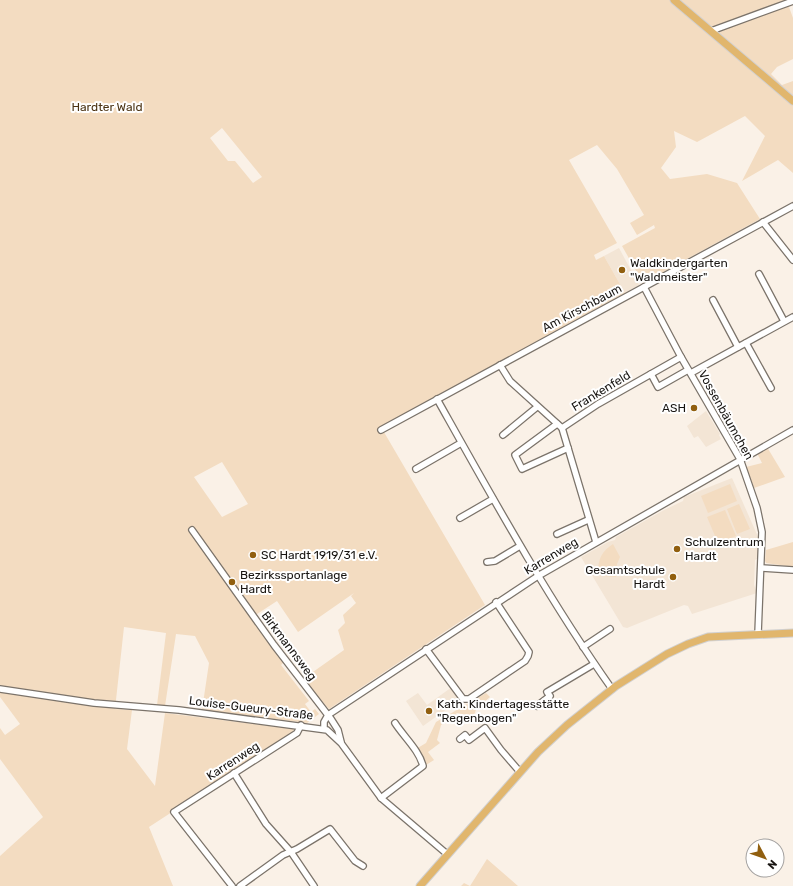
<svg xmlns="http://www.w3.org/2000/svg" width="793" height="886" viewBox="0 0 793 886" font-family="Rubik,sans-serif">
  <rect width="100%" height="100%" fill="#faf1e7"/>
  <g fill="#f3e5d5">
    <polygon points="619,248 639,285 625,293 604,256"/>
    <polygon points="706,411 720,434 719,435 721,439 706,447 698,436 694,438 687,426"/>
    <polygon points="732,478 759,539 759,557 755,560 754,585 757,593 692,614 688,606 684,605 627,628 623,627 581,557 608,542 615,540 616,537 664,510 683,501 684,497"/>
    <polygon points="452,687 461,699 423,726 406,701 418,693 427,705"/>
  </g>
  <g fill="#f3dcc1" fill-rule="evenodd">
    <path d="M0,0h793v5l-4,2 4,11v41l-16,8 -6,7 11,11 11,-4v92l-15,-13 -36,21 23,-45 -20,-20 -48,26 -23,-11 2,16 -15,21 9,11 37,-5 30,9 23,36 -117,64 -21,-37 33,-18 -1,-3 -17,10 -7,-12 14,-8 -27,-46 -20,-24 -28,15 48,83 -23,12 2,5 8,-4 21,37 -244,134 104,178 -156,104 -26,-30 41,-29 -6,-20 7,-7 -2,-8 13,-12 -5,-7 3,-3 -56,39 -21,-31 -23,15 -3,2 33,44 -3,3 28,36 -4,3 6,8 4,-3 4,5 -12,9 -105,-13 7,-47 -14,-27 -19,-2 -11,72 -8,-1 9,-72 -42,-6 -9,82 17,1 -5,39 28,37 10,-73 129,16 -2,5 -143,93 24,59h-173v-30l43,-39 -43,-58v-31l5,7 15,-11 -20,-27v-5l6,-5 -6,-2zM222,128l40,49 -9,6 -18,-22h-7l-18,-23zM222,462l26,42 -26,13 -28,-40z"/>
    <polygon points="767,447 785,477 754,488 746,467 762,463 757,453"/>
    <polygon points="730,484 737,501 708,513 701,496"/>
    <polygon points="739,504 750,529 737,534 727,509"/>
    <polygon points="725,510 736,536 718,543 707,517"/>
    <polygon points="793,542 793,567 766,563 765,561 766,550"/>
    <path d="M613,544l7,13 -3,7 -1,13 -16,-1 -2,-4c0,-13 4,-21 15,-28z"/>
    <polygon points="486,693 490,697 476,709 475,713 471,716 457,713 441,725 437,740 440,743 428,752 434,760 426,765 416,749 426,743 436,722"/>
    <polygon points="487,859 518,886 461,886 464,883 470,886"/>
  </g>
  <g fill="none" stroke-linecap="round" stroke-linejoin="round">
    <g stroke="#7b736a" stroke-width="8">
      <g id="minor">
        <polyline points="711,31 793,1"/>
        <polyline points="763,222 793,260"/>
        <polyline points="759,274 784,321"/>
        <polyline points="644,287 681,357 740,459 757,508 762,532 758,634"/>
        <polyline points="713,300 738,347"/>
        <polyline points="746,343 771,388"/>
        <polyline points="500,365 510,381 562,428 596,542"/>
        <polyline points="691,373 793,317"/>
        <polyline points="651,374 658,387 688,370"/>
        <path d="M437,399c55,98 110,198 175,290"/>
        <polyline points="557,424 515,455 522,469 568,448"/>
        <polyline points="562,428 598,404 681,357"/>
        <polyline points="381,430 793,206"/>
        <polyline points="503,435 537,407"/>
        <polyline points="416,469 461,443"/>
        <polyline points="460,518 493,499"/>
        <polyline points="192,530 274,645 331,719 338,730 341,742"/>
        <polyline points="557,534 588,520"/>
        <polyline points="487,562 495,561 520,546"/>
        <polyline points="761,568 793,570"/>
        <polyline points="583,647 610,629"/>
        <polyline points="426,649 463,699 469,699 525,661 528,656 529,652 496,602"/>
        <polyline points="0,689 94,703 179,710 327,730 341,743 381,798 447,854"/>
        <polyline points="537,706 550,696 547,692 594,664"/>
        <polyline points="324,729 324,722 328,715 538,576 793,430"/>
        <polyline points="460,739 465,735 469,740 485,728 501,750 520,772"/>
        <polyline points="234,773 266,824 291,852 314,886"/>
        <path d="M381,798l42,-32c-4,-16 -19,-29 -28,-43"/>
        <polyline points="232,886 174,812 297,733 301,725"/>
        <polyline points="240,886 283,855 297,849 330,829 355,861 363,866"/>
      </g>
    </g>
    <g stroke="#d1d0d0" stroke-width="9">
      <g id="major">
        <polyline points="674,0 793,101"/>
        <polyline points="420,886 538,752 567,725 616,686 667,654 688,644 708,637 793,633"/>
      </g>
    </g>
    <use href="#minor" stroke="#fff" stroke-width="5.5"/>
    <use href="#major" stroke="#e1b66d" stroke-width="7"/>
  </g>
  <g fill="#915f0f" stroke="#fff" stroke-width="1.5">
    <circle cx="622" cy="270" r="4"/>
    <circle cx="694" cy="408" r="4"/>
    <circle cx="677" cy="549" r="4"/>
    <circle cx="253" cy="555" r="4"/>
    <circle cx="673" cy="577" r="4"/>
    <circle cx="232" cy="582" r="4"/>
    <circle cx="429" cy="711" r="4"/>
  </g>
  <g text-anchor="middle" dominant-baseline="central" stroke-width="4" stroke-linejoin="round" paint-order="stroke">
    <g font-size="12" fill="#4b3313" stroke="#fff">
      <text x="107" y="107">Hardter Wald</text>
    </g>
    <g font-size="12" fill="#181512" stroke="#fff" text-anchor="start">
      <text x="630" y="263">Waldkindergarten<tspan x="630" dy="14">"Waldmeister"</tspan></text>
      <text x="686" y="408" text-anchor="end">ASH</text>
      <text x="685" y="542">Schulzentrum<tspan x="685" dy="14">Hardt</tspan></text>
      <text x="261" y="555">SC Hardt 1919/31 e.V.</text>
      <text x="665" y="570" text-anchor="end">Gesamtschule<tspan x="665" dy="14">Hardt</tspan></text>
      <text x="240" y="575">Bezirkssportanlage<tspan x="240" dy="14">Hardt</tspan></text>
      <text x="437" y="704">Kath. Kindertagesstätte<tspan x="437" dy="14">"Regenbogen"</tspan></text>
    </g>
    <g font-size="12" fill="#181512" stroke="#fff">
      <text transform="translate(582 308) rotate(-28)">Am Kirschbaum</text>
      <text transform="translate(601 391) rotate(-31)">Frankenfeld</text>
      <text transform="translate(726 415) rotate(61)">Vossenbäumchen</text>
      <text transform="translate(551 556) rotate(-31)">Karrenweg</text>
      <text transform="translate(289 646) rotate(53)">Birkmannsweg</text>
      <text transform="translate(251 708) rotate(7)">Louise-Gueury-Straße</text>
      <text transform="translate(233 761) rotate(-33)">Karrenweg</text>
    </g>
  </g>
  <g transform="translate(765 858) rotate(131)"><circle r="19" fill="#ffffff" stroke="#a3a1a0"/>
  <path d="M0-3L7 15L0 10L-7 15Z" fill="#915f0f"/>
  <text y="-6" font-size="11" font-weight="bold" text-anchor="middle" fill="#181512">N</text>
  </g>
</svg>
